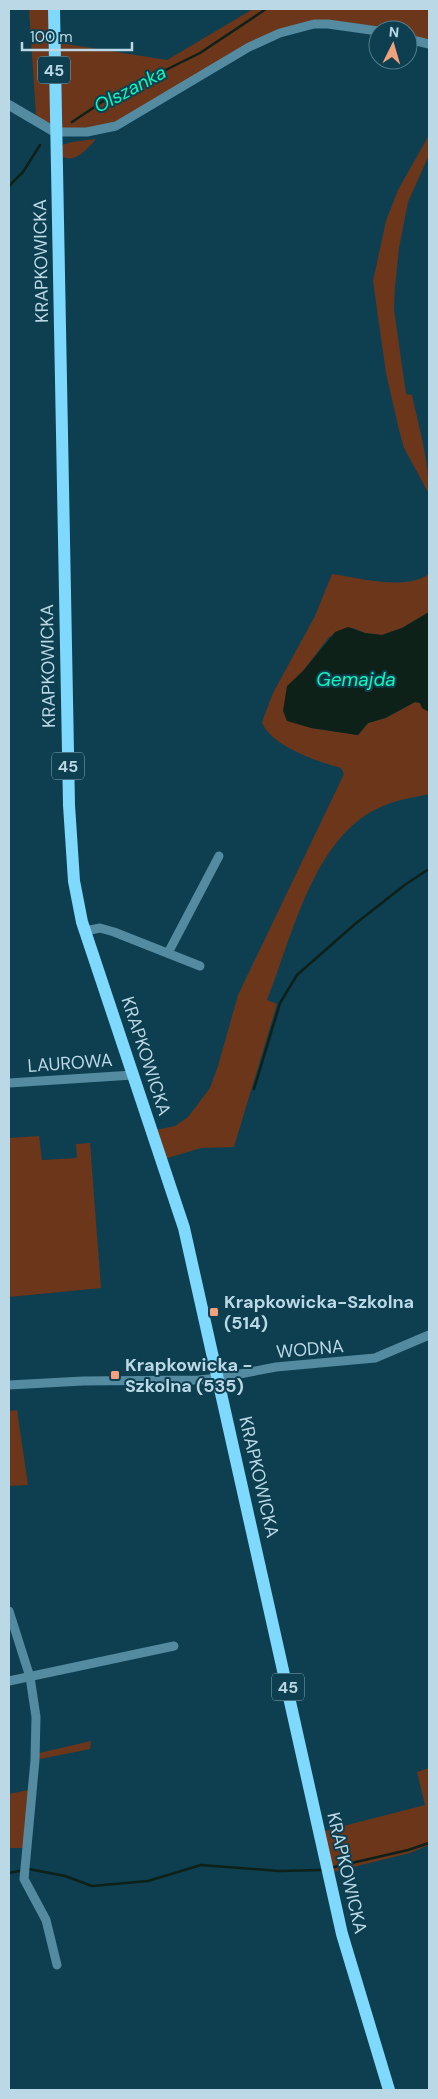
<svg xmlns="http://www.w3.org/2000/svg" width="438" height="2099" viewBox="0 0 438 2099" font-family="'DM Sans',sans-serif">
  <rect width="100%" height="100%" fill="#0d3f50"/>
  <g fill="#6c361a">
    <polygon points="29,9 54,9 54,42 167,60 253,9 429,9 429,44 408,39 408,30 378,30 338,24 280,33 116,126 55,132 36,116"/>
    <path d="M429,135v20l-21,47 -9,46 -4,39 -1,23 12,84 6,1c7,33 17,66 17,99l-25,-46 -5,-18 -13,-57 -13,-92 13,-60 12,-31z"/>
    <path d="M96,139c-8,9 -22,27 -36,16l2,-10 10,-3z"/>
    <path d="M332,574c28,4 73,17 97,0v38l-27,16 -20,7 -17,-2 -12,-5 -24,9 -26,34 -6,5 14,52 47,7 10,-12 18,-5 29,-16 5,1 9,9v82c-13,3 -28,5 -41,10 -74,26 -95,132 -121,196l10,4 -43,143 -33,1 -40,12 -10,-29 24,-5 13,-9 22,-29 8,-22 20,-71 106,-221 -3,-6c-22,-6 -71,-22 -79,-46l11,-29 42,-77z"/>
    <polygon points="39,1136 42,1160 77,1158 76,1144 90,1143 101,1288 9,1297 9,1138"/>
    <polygon points="17,1410 28,1485 9,1486 9,1411"/>
    <polygon points="91,1741 90,1749 35,1760 35,1754"/>
    <polygon points="429,1768 429,1845 410,1853 329,1873 320,1832 425,1805 417,1772"/>
    <polygon points="33,1789 28,1848 9,1848 9,1794"/>
  </g>
  <polygon fill="#0e2119" points="429,612 429,712 422,708 420,703 415,702 385,718 368,723 358,735 311,728 287,721 283,711 287,686 303,671 335,632 348,627 365,633 382,635 402,628"/>
  <g fill="none" stroke-linecap="round" stroke-linejoin="round">
    <g stroke="#0e2119" stroke-width="2.5">
      <polyline points="72,122 105,100 200,53 266,9"/>
      <polyline points="9,186 23,172 40,145"/>
      <polyline points="254,1089 280,1003 297,975 355,924 406,884 429,869"/>
      <polyline points="330,1868 408,1850 429,1843"/>
      <polyline points="29,1869 65,1876 92,1886 148,1881 201,1865 279,1871 322,1870"/>
      <polyline points="9,1873 19,1871"/>
    </g>
    <g stroke="#548ba1" stroke-width="9">
      <polyline points="408,39 429,44"/>
      <polyline points="55,132 87,132 116,126 249,47 280,33 314,24 328,24 378,31"/>
      <polyline points="85,931 100,928 114,932 200,966"/>
      <polyline points="168,953 219,856"/>
      <polyline points="9,1083 133,1075"/>
      <polyline points="9,1385 83,1381 199,1380 219,1378 276,1367 375,1358 429,1335"/>
      <polyline points="9,1611 30,1677 36,1717 35,1760 24,1879 46,1920 57,1965"/>
      <polyline points="9,1681 174,1646"/>
    </g>
    <polyline stroke="#548ba1" stroke-width="10" points="9,105 55,132"/>
    <polyline stroke="#7ed9fd" stroke-width="12" points="54,9 69,805 74,881 82,922 184,1228 342,1934 389,2090"/>
  </g>
  <g fill="#f1a17b" stroke="#0d3f50" stroke-width="2">
    <rect x="209" y="1307" width="10" height="10" rx="2.5"/>
    <rect x="110" y="1370" width="10" height="10" rx="2.5"/>
  </g>
  <g text-anchor="middle" dominant-baseline="central" stroke-width="4" stroke-linejoin="round" paint-order="stroke">
    <g fill="#0d3f50" stroke="#86aab8" stroke-width="1">
      <rect x="38" y="56.5" width="32" height="27" rx="4"/>
      <rect x="52" y="752.5" width="32" height="27" rx="4"/>
      <rect x="272" y="1673.5" width="32" height="27" rx="4"/>
    </g>
    <g font-size="16" font-weight="bold" fill="#bad8e5">
      <text x="54" y="70">45</text>
      <text x="68" y="766">45</text>
      <text x="288" y="1687">45</text>
    </g>
    <g font-size="18" fill="#bad8e5" stroke="#0d3f50">
      <text transform="translate(41 261) rotate(-91)">KRAPKOWICKA</text>
      <text transform="translate(48 666) rotate(-91)">KRAPKOWICKA</text>
      <text transform="translate(146 1056) rotate(72)">KRAPKOWICKA</text>
      <text transform="translate(70 1063) rotate(-4)">LAUROWA</text>
      <text transform="translate(310 1349) rotate(-5)">WODNA</text>
      <text transform="translate(259 1477) rotate(77)">KRAPKOWICKA</text>
      <text transform="translate(347 1873) rotate(77)">KRAPKOWICKA</text>
    </g>
    <g font-size="18" font-weight="bold" fill="#bad8e5" stroke="#0d3f50" text-anchor="start">
      <text x="224" y="1302">Krapkowicka-Szkolna<tspan x="224" dy="21">(514)</tspan></text>
      <text x="125" y="1365">Krapkowicka -<tspan x="125" dy="21">Szkolna (535)</tspan></text>
    </g>
    <g font-size="19" font-style="italic" fill="#10f8b9" stroke="#0d3f50">
      <text transform="translate(130 89) rotate(-28)">Olszanka</text>
      <text x="356" y="679">Gemajda</text>
    </g>
  </g>
  <rect width="438" height="2099" fill="none" stroke="#bad8e5" stroke-width="20"/>
  <g transform="translate(393 45) rotate(5)"><circle r="24" fill="#0d3f50" stroke="#527c8c"/>
  <path d="M0-4L9 19L0 12L-9 19Z" fill="#f1a17b"/>
  <text y="-8" font-size="14" font-weight="bold" text-anchor="middle" fill="#bad8e5">N</text>
  </g>
  <path d="M22 42v8h110v-8" fill="none" stroke="#bad8e5" stroke-width="2.5"/>
  <text x="30" y="42" font-size="15" fill="#bad8e5" stroke="#0d3f50" stroke-width="4" paint-order="stroke">100 m</text>
</svg>
